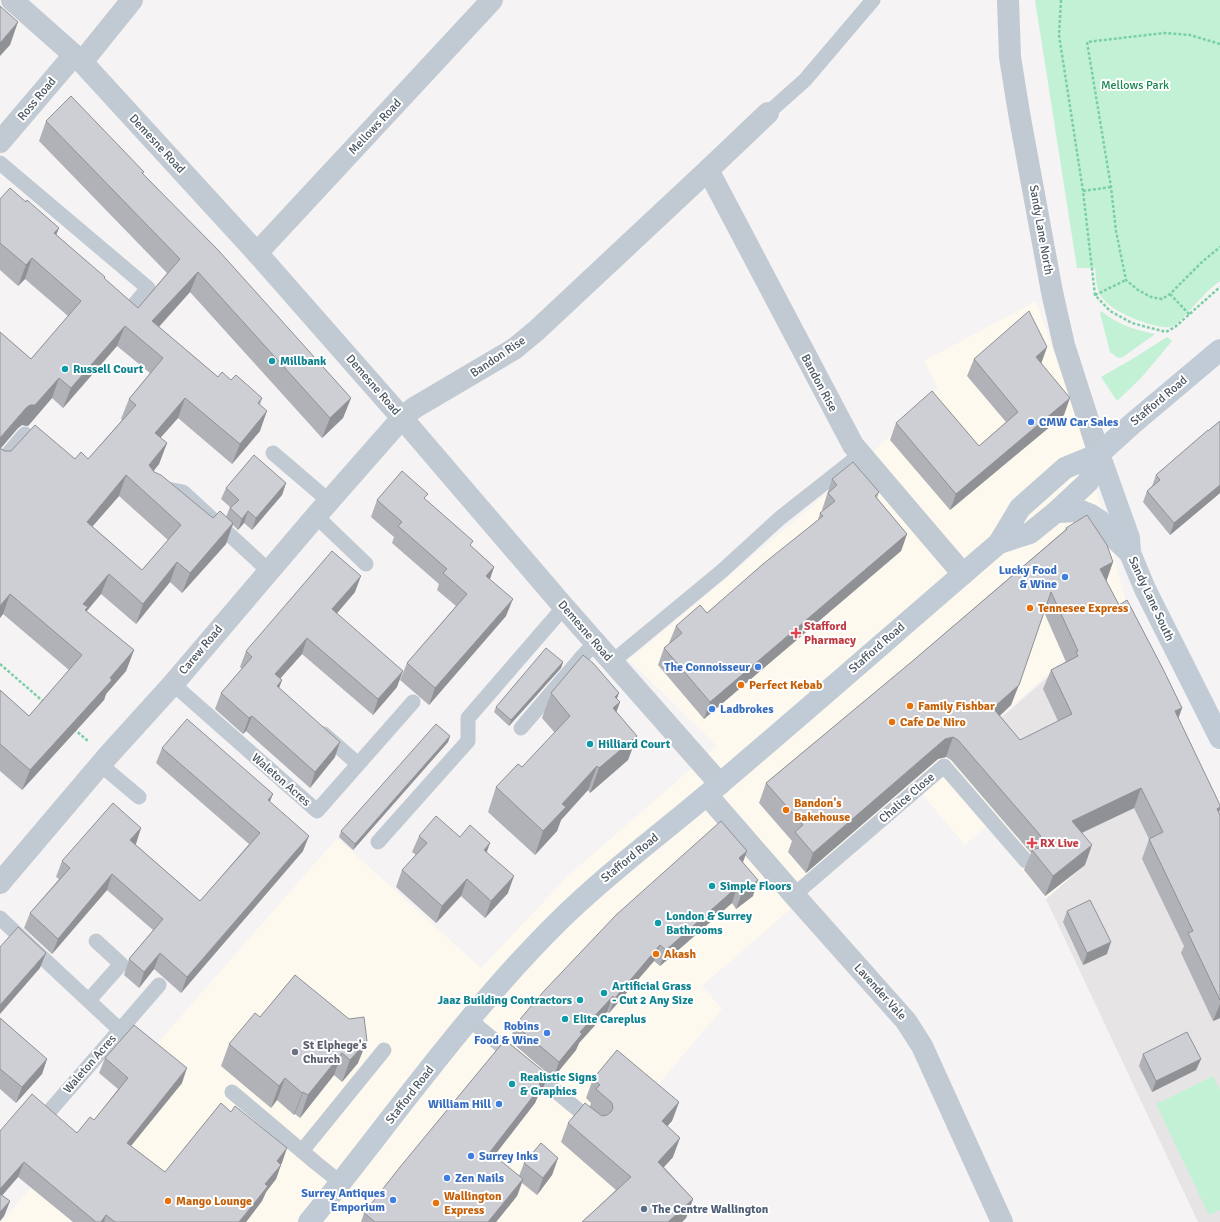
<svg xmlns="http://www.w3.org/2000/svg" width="1220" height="1222" viewBox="0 0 1220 1222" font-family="Signika,sans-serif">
  <rect width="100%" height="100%" fill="#f5f3f3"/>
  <polygon fill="#fdf9ef" points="1036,301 1078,421 1126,602 978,738 1086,864 1046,899 987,826 965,845 922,794 702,986 722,1009 647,1098 675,1120 585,1222 1,1222 337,838 481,968 568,876 717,746 629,660 855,470 938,388 924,361"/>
  <polygon fill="#e6e4e5" points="1120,614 1220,810 1220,1222 1198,1222 1046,899 1086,864 978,738"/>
  <g fill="#c3f1d5">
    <path d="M1035,0h185v281c-4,3 -8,6 -12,10 -8,7 -28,33 -37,36 -15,3 -58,-15 -67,-27 -8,-8 -8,-21 -9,-32h-18z"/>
    <path d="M1101,311c16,13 34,19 54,23l-32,23 -5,1 -8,-6 -10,-39z"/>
    <polygon points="1167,337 1172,341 1141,378 1117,401 1101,377 1134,358"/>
    <polygon points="1213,1076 1220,1090 1220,1210 1209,1215 1156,1104"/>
  </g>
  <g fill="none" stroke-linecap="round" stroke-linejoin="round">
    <g stroke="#7ad0a6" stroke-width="2.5" stroke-dasharray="3 2" stroke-linecap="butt">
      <polyline points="1061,0 1059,35 1083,191 1095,295 1110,311 1132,323 1166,332 1175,327 1220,287"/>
      <polyline points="1220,44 1190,35 1164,33 1087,42 1111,187 1116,231 1126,280 1138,290 1151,297 1162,299 1170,294 1202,262 1220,247"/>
      <polyline points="1083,191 1111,187"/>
      <polyline points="1170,294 1190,315"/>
      <polyline points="1095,295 1126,280"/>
      <polyline points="0,664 45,703"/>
      <polyline points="74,729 88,741"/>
    </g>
    <g stroke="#c1cad2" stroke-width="15">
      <polyline points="768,113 805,80 873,0"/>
      <polyline points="0,163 148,288 127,313"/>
      <polyline points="273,453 329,501"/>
      <polyline points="0,463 25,434"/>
      <polyline points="163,488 183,492 269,571"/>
      <polyline points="316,516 366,564"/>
      <polyline points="612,662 722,571 780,518 860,455"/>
      <polyline points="173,684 317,811 413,702"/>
      <polyline points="521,728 580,659 595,643"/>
      <polyline points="324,734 358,764"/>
      <polyline points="101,765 139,797"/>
      <polyline points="378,842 468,741 468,718 564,607"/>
      <polyline points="794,895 944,766 1026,861"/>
      <polyline points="0,918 120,1030 47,1114"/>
      <polyline points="89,1000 121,964 96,941"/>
      <polyline points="470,1020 594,1123"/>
      <polyline points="120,1030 159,985"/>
      <polyline points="232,1092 316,1163 341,1183"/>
      <polyline points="302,1151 384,1050"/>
    </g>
    <g stroke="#c1cad2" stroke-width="22">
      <polyline points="12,0 82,62 257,253 402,418 564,607 720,784"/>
      <polyline points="1008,0 1010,57 1019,113 1052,292 1064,345 1099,454"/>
      <polyline points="82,62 132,0"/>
      <polyline points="0,142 74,55"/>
      <polyline points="708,170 768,113"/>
      <polyline points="257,253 492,0"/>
      <polyline points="707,795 794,895 906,1021 922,1046 1002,1222"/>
      <polyline points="0,883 106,758 173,684 316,516 402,418 414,408 514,349 537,330 708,170 853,445 963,574"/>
    </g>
    <g stroke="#c1cbd6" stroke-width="22">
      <polyline points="1099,454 1129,538 1130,553 1145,589 1220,738"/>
      <polyline points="1056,512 1081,511 1091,515 1100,521 1106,530 1130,553"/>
      <polyline points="999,543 1030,533 1056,512 1088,482 1099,454"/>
      <path d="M309,1222c83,-102 159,-212 253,-304 50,-49 107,-90 160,-136 93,-79 185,-160 277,-239l21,-35 45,-40 34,-14 33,-30 88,-74"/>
    </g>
  </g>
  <g fill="#b0b2b7" fill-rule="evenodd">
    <path d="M46,121l97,53 208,224 -8,20 -21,20 -132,-146 -31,35 59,50 13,3 31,18 -2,7v26l-28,33 -54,-46 -18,20 7,5 -8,21 -6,7 1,1 59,46 13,-1 4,-10 -9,-8 5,-11 60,-5 -4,12 -30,35 -8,-7 -6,7 -5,-5 -7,19 -44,49 -12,-11 -34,42 -35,-30 -15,17 48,39 -8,21 -20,23 -2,6 -82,90 -22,-19v-81l29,26 40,-46 -66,-56 -3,4v-286l31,27 37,-43 -43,-37 -7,7 -18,-16v-71l26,3 33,26 -3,6 48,45 34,29 29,-35 -128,-132zM117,346l33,27 -21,26 -8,20 1,1 -34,39h-13l-70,-8 -4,-2v-1l17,-20 4,-3 6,1 24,-28 11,10zM119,496l49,44 -26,30 -50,-44z"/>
    <polygon points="1047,347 1041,363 1064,415 950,510 890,440 896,423 979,446 1006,422 967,376 974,359"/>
    <polygon points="1220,421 1220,493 1170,535 1143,502 1147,491 1152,486 1156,475"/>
    <polygon points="832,479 879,492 877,498 907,534 901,551 704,719 658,665 664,648 670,643 669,643 676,626 707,613 818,520 820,513 823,511 822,510"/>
    <polygon points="377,500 426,500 471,547 494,567 490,579 506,616 429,705 400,680 407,663 456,606 437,590 439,584 392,543 394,537 371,517"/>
    <path d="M1066,528l47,34 -7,19 13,24 63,103 -4,10 42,91 -1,3 1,3v203l-7,3 -32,-68 3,-7 -42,-87 7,-20 -15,-31 -52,25 3,32 -40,31 -21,-26 7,-17 -80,-93 -5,-3 -8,2 -132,114 -18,-21 4,-11 -33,-38 7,-20 143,-119 156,-134zM1044,612l22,50 -15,8 -8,19 15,32 -38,19 -20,-24 11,-11z"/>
    <polygon points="355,592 337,613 397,687 373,715 302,654 280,678 282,680 279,688 335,757 310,788 246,731 243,734 215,709 221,693 242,669 240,667 246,651"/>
    <polygon points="563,662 561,668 509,726 494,712 496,707"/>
    <polygon points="551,693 617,699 620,702 616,712 637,736 628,760 590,793 588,790 561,820 557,831 535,855 488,812 496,787 522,767 555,733 542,718"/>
    <polygon points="450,736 448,742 353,850 339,837 341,831"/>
    <polygon points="162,748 270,802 303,851 181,993 154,969 139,988 124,975 129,959 153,930 107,890 52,954 24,928 30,913 59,879 56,877 62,861 141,828 135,844 200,901 249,844 156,763"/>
    <polygon points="419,836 460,837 487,852 508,893 485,918 461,896 436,923 396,887 402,870 416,855 412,852"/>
    <polygon points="747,851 743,862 753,896 736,909 732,903 660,966 654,961 609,1013 607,1012 579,1043 576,1050 553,1078 510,1041 515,1025"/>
    <polygon points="1067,911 1107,954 1083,965 1063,922"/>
    <polygon points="295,975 358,1063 342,1082 334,1075 300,1118 295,1114 294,1115 277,1100 271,1108 221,1066 229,1044 260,1017"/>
    <polygon points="0,1018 47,1059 42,1074 16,1103 0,1089"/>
    <polygon points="1143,1054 1201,1059 1196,1070 1152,1092 1139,1066"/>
    <polygon points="105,1058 182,1083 131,1146 165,1172 282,1163 281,1164 276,1179 266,1192 262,1201 246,1222 73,1222 18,1177 2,1195 10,1201 4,1216 0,1221 0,1131 77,1133 94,1120 118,1089 99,1073"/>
    <polygon points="548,1075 542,1091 538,1096 535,1103 494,1156 519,1176 524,1163 558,1158 552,1175 537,1195 522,1183 517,1196 496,1222 361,1222 364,1213"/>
    <polygon points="593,1079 679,1102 672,1121 667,1126 673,1157 664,1167 693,1199 686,1218 682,1222 582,1222 616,1190 561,1142 568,1123 590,1106 591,1103 586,1098"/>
  </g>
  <g fill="#909195">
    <polygon points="18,22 10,45 0,56 0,43"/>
    <polygon points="59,228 51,248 54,233"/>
    <polygon points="32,258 25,279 18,286 26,265"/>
    <polygon points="198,272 190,292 145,342 152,321"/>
    <polygon points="125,326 117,346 63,408 71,388"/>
    <polygon points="1047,347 1041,364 1036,357"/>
    <polygon points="59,378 52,398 28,426 22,425 18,428 0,449 0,438 26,408"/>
    <polygon points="185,398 178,418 147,453 155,433"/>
    <polygon points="351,398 343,418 322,438 330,418"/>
    <polygon points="1070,398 1064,415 950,510 956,494"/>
    <polygon points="267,411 260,431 232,464 240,444"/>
    <polygon points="167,443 159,464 142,486 149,465"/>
    <polygon points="126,475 119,496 79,542 87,522"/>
    <polygon points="286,483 282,495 252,530 256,518"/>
    <polygon points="1220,485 1220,493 1170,535 1174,523"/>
    <polygon points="248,511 244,523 238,530 242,519"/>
    <polygon points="233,523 226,544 182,593 190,573"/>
    <polygon points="907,534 901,551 704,719 710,702"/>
    <polygon points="177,562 170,582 136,624 143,604"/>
    <polygon points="1113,562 1106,582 1100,569"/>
    <polygon points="494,567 488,584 486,576"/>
    <polygon points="109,574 101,594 86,612 83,604"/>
    <polygon points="361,576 355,592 327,625 332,609"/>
    <polygon points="10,594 3,614 0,618 0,606"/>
    <polygon points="513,599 506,616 429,705 435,688"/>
    <polygon points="307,638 302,654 270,690 275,674"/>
    <polygon points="134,650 126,671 106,694 104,700 22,790 30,770"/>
    <polygon points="563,662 561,668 509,726 511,720"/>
    <polygon points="403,671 397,687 373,715 378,699"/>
    <polygon points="282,680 276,696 277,686"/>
    <polygon points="1019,685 1011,705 986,728 993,708"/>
    <polygon points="619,693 614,707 620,702 611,727 615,697"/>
    <polygon points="1182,708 1175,728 1175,711"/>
    <polygon points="252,716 246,731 243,734 249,718"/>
    <polygon points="450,736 448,742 353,850 355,844"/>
    <polygon points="637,736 628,760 590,793 599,768"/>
    <polygon points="953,737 946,757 938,759 806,873 813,853 945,739"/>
    <polygon points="340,742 335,757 310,788 315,772"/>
    <polygon points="597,766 588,790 561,820 557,831 535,855 543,831 562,804"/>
    <polygon points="1141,788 1134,808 1064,841 1072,821"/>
    <polygon points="273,794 267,809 268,800"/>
    <polygon points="1220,807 1220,809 1214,827 1217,809"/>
    <polygon points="141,828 136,844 125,856 130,840"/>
    <polygon points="309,836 303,851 181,993 187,977"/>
    <polygon points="490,843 484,860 484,850"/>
    <polygon points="1092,845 1085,865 1045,896 1053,876"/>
    <polygon points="747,851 741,867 739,858"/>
    <polygon points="112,874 107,890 52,954 58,939"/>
    <polygon points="514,876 508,893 485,918 491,901"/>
    <polygon points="467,879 461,896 436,923 442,906"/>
    <polygon points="758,880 753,896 736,909 742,893"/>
    <polygon points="737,887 732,903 660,966 666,950"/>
    <polygon points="1111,942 1107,954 1083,965 1087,953"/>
    <polygon points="660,945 654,961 609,1013 615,998"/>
    <polygon points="46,953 40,968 0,1014 0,1005"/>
    <polygon points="160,953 154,969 139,988 144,972"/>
    <polygon points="613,996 607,1012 579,1043 576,1050 553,1078 559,1062 580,1032"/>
    <polygon points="1220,1004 1220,1018 1213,1021"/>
    <polygon points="367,1041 358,1063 342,1082 350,1060"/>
    <polygon points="342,1053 334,1075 300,1118 308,1095"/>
    <polygon points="47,1059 42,1074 16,1103 22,1087"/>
    <polygon points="1201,1059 1196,1070 1152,1092 1156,1081"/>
    <polygon points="187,1068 182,1083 121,1158 127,1143"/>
    <polygon points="548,1075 542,1091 538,1096 535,1103 484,1169 490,1152 539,1084"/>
    <polygon points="285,1078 277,1100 271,1108 279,1086"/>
    <polygon points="303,1092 295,1114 294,1115 302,1093"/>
    <polygon points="679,1102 672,1121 655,1140 662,1121"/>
    <polygon points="680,1138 673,1157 651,1181 658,1162"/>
    <polygon points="287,1148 282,1163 272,1176 277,1161"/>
    <polygon points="558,1158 552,1175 537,1195 543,1178"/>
    <polygon points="24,1162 18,1177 0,1198 0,1189"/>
    <polygon points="281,1165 276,1179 266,1192 262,1201 246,1222 239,1222 265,1184"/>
    <polygon points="523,1179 517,1196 496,1222 488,1222"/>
    <polygon points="693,1199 686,1218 682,1222 668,1222"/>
    <polygon points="10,1201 4,1216 0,1221 0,1212"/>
    <polygon points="106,1215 104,1222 101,1222"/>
  </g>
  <g fill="#cdcfd5" stroke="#909195" fill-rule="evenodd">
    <polygon points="0,6 18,22 0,43"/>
    <path d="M71,96l73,76 -2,1 77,78 132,147 -21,20 -132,-146 -46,49 66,56 4,-5 9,8 5,-5 26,23 -4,5 9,8 -27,33 -55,-46 -30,35 12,10 -18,22 5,7 7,3 52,43 7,-7 13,12 -43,50 -13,-11 -34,42 -34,-30 -26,30 5,3 -3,3 49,40 -24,28 2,2 -82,90 -30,-26v-54l29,26 53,-61 -72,-61 -10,12v-159l1,2 4,2h6l24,-26 40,34 6,-7 7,7 48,-54 -7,-6 34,-41 -38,-32 -54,62 -12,-10 -24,27h-5l-4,3 -26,30v-106l31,27 50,-58 -49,-43 -6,7 -26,-22v-44l10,-11 16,14 1,-2 32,28 -5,5 51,44 -1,1 34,30 42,-49 -134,-138zM126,475l55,50 -39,45 -55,-48z"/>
    <polygon points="1029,311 1047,347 1036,357 1070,398 956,494 896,423 932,391 979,446 1018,412 974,359"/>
    <polygon points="1220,421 1220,485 1174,523 1147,491 1160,480 1156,475 1208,430 1208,431"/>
    <polygon points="254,455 286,483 256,518 248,511 242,519 230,508 239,500 226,488"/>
    <polygon points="853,462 879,492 875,496 907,534 710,702 664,648 682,633 676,626 700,605 707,613 763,564 823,516 820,513 835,501 828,493 837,485 832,479"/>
    <polygon points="402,471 428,494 424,498 473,541 470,545 494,567 486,576 513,599 435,688 407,663 467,594 443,573 447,569 398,526 402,522 377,500"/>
    <path d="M1087,515l20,30 6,17 -13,7 19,36 8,-5 36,69 19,39 -7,3 45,94v2l-3,2 3,6v185l-32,-67 5,-2 -44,-92 14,-7 -22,-44 -69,33 20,24 -39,31 -21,-26 7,-2 3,-4v-4l-2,-5 -82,-95 -5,-3 -8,2 -132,114 -18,-21 8,-7 -37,-42 143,-119 158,-135 -1,-1zM1051,592l27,59 -2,1 2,4 -27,14 21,44 -52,26 -27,-32 26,-23z"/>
    <polygon points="332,551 361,576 332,609 403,671 378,699 307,638 275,674 282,680 277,686 340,742 315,772 252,716 249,718 221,693 252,657 246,651"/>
    <polygon points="546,648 563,662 511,720 496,707"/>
    <polygon points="583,655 593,663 619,693 615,697 620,702 613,708 637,736 599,768 597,766 562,804 566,807 543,831 496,787 518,764 522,767 570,716 551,693"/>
    <polygon points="187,719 273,794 268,800 309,836 187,977 160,953 144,972 129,959 163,919 112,874 58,939 30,913 70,868 62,861 113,803 141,828 130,840 200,901 260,833 162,748"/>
    <polygon points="436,724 450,736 355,844 341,831"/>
    <polygon points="436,816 460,837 470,825 490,843 484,850 514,876 491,901 467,879 442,906 402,870 427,843 419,836"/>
    <polygon points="721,821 747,851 739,858 758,880 742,893 737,887 666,950 660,945 615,998 613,996 580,1032 582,1034 559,1062 515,1025 544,991 616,915"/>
    <polygon points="1090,900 1111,942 1087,953 1067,911"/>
    <polygon points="18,927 46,953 0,1005 0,947"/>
    <polygon points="295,975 349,1019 364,1017 367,1041 350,1060 342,1053 308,1095 303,1092 302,1093 285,1078 279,1086 229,1044 255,1013 260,1017"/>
    <polygon points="0,1018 47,1059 22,1087 0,1069"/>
    <polygon points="134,1025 187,1068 127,1143 165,1172 221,1103 231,1112 235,1106 287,1148 277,1161 281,1165 265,1184 268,1186 239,1222 115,1222 106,1215 101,1222 96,1222 24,1162 0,1189 0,1131 32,1094 77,1133 90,1117 94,1120 128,1078 105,1058"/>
    <polygon points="1187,1032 1201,1059 1156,1081 1143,1054"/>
    <polygon points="505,1040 548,1075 539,1084 541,1086 490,1152 523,1179 488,1222 375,1222 364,1213 400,1167"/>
    <polygon points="617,1050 679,1102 662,1121 680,1138 658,1162 693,1199 668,1222 582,1222 631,1177 568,1123 585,1103 602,1116 607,1115 611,1112 613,1108 612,1103 596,1089 600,1085 593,1079"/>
    <polygon points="541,1143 558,1158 543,1178 524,1163"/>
    <polygon points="0,1194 10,1201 0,1212"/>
  </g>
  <g fill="#0f9aa8" stroke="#fff" stroke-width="1.5">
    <circle cx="272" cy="361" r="4"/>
    <circle cx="65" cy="369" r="4"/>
    <circle cx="590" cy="744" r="4"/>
    <circle cx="712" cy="886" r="4"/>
    <circle cx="658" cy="923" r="4"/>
    <circle cx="604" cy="993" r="4"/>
    <circle cx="580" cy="1000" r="4"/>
    <circle cx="565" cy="1019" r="4"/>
    <circle cx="512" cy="1084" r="4"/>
  </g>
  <g fill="#3f7fe0" stroke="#fff" stroke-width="1.5">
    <circle cx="1031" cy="422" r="4"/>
    <circle cx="1065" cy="577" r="4"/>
    <circle cx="758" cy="667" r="4"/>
    <circle cx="712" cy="709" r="4"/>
    <circle cx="547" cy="1033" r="4"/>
    <circle cx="499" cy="1104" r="4"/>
    <circle cx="471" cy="1156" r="4"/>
    <circle cx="447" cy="1178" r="4"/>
    <circle cx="393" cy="1200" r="4"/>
  </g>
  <g fill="#e8710a" stroke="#fff" stroke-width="1.5">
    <circle cx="1030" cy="608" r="4"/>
    <circle cx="741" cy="685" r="4"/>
    <circle cx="910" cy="706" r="4"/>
    <circle cx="892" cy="722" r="4"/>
    <circle cx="786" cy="810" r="4"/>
    <circle cx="656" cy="954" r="4"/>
    <circle cx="168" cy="1201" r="4"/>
    <circle cx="436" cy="1203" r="4"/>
  </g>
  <g fill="#e0444e" stroke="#fff" stroke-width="1.5">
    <path d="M794 627h4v4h4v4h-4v4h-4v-4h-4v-4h4z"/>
    <path d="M1030 837h4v4h4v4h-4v4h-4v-4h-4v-4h4z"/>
  </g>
  <circle fill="#6b7280" stroke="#fff" stroke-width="1.5" cx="295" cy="1052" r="4"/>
  <circle fill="#5c6f8a" stroke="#fff" stroke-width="1.5" cx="644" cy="1209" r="4"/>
  <g text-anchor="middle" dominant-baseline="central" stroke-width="4" stroke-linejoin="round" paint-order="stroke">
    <g font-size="12" fill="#17864f" stroke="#fff">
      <text x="1135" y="85">Mellows Park</text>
    </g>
    <g font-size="12" fill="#4a5661" stroke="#fff">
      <text transform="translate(37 99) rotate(-50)">Ross Road</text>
      <text transform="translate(375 127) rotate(-47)">Mellows Road</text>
      <text transform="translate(157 144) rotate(47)">Demesne Road</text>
      <text transform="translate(1041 230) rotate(80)">Sandy Lane North</text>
      <text transform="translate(498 357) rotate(-34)">Bandon Rise</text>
      <text transform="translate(819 383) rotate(62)">Bandon Rise</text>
      <text transform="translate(373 385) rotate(49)">Demesne Road</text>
      <text transform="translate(1159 401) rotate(-40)">Stafford Road</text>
      <text transform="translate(1151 599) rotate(65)">Sandy Lane South</text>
      <text transform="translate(585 631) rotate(49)">Demesne Road</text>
      <text transform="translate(877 648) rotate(-41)">Stafford Road</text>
      <text transform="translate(201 650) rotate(-50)">Carew Road</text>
      <text transform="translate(281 780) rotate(41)">Waleton Acres</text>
      <text transform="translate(907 798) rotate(-41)">Chalice Close</text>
      <text transform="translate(630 858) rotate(-39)">Stafford Road</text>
      <text transform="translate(880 992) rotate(48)">Lavender Vale</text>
      <text transform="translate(90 1064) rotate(-49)">Waleton Acres</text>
      <text transform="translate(410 1095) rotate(-52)">Stafford Road</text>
    </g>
    <g font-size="12" font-weight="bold" fill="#0d838f" stroke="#fff" text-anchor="start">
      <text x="280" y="361">Millbank</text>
      <text x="73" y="369">Russell Court</text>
      <text x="598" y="744">Hilliard Court</text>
      <text x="720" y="886">Simple Floors</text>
      <text x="666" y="916">London &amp; Surrey<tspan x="666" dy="14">Bathrooms</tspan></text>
      <text x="612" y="986">Artificial Grass<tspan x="612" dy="14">- Cut 2 Any Size</tspan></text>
      <text x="572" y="1000" text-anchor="end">Jaaz Building Contractors</text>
      <text x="573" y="1019">Elite Careplus</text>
      <text x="520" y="1077">Realistic Signs<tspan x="520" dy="14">&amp; Graphics</tspan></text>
    </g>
    <g font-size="12" font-weight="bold" fill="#366cbe" stroke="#fff" text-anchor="end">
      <text x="1039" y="422" text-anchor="start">CMW Car Sales</text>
      <text x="1057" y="570">Lucky Food<tspan x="1057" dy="14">&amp; Wine</tspan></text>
      <text x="750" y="667">The Connoisseur</text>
      <text x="720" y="709" text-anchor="start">Ladbrokes</text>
      <text x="539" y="1026">Robins<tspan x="539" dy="14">Food &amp; Wine</tspan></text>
      <text x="491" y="1104">William Hill</text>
      <text x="479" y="1156" text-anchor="start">Surrey Inks</text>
      <text x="455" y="1178" text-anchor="start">Zen Nails</text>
      <text x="385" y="1193">Surrey Antiques<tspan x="385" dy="14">Emporium</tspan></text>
    </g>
    <g font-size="12" font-weight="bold" fill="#c56008" stroke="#fff" text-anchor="start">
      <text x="1038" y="608">Tennesee Express</text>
      <text x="749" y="685">Perfect Kebab</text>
      <text x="918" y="706">Family Fishbar</text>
      <text x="900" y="722">Cafe De Niro</text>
      <text x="794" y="803">Bandon's<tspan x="794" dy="14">Bakehouse</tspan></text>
      <text x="664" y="954">Akash</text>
      <text x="444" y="1196">Wallington<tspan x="444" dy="14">Express</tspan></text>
      <text x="176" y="1201">Mango Lounge</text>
    </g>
    <g font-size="12" font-weight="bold" fill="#be3a42" stroke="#fff" text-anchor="start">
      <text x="804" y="626">Stafford<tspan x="804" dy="14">Pharmacy</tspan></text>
      <text x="1040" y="843">RX Live</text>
    </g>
    <g font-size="12" font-weight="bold" fill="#5b616d" stroke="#fff" text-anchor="start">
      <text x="303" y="1045">St Elphege's<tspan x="303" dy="14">Church</tspan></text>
    </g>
    <g font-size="12" font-weight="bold" fill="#4e5e75" stroke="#fff" text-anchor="start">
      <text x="652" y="1209">The Centre Wallington</text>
    </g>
  </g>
</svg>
